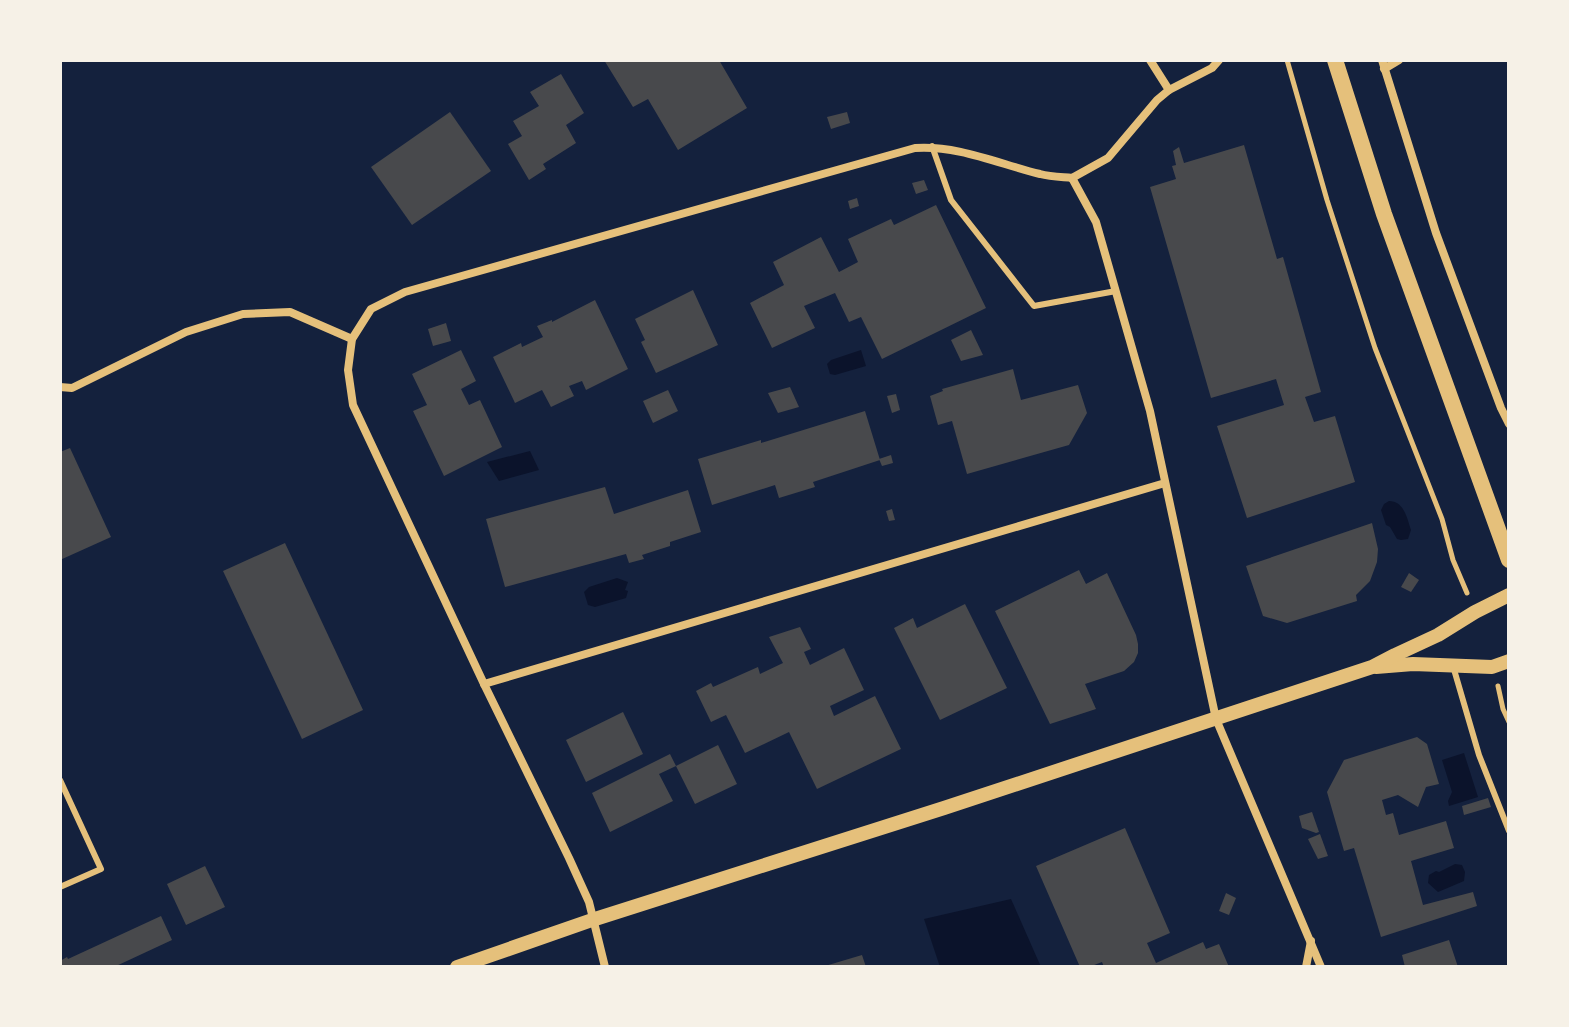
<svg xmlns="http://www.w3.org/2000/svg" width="1569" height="1027" viewBox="0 0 1569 1027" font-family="Overpass,sans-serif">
  <rect width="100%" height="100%" fill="#14213d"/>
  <g fill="#0b132b">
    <polygon points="861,350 866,366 835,375 830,374 827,364 831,360"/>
    <polygon points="530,451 539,470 499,481 487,462"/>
    <path d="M1389,501c15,0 18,17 22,29l-3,9 -7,1 -4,-1 -7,-12 -4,-2 -5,-15 3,-6z"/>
    <polygon points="617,578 628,582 625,590 628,591 626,598 595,607 588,605 584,592 589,587"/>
    <polygon points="1464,753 1478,797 1449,806 1448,801 1452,792 1442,760"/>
    <polygon points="1455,864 1462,865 1465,872 1464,881 1438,892 1428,883 1429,875 1436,871 1439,872"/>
    <polygon points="1011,899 1041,967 940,967 924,919"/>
  </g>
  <g fill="#48494c">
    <polygon points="604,60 719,60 747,108 678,150 648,99 633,107"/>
    <polygon points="561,74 584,113 566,125 576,143 543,164 546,169 529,180 508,144 522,136 513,121 539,106 530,92"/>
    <polygon points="450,112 491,171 412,225 371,167"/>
    <polygon points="847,112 850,123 831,129 827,117"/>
    <polygon points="1244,145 1277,259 1283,257 1321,392 1305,397 1314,422 1335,416 1355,482 1247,518 1217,426 1284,405 1276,379 1211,398 1150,187 1176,179 1172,166 1176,165 1173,151 1179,147 1184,163"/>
    <polygon points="924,180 928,190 916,194 912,183"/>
    <polygon points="857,198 859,206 850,209 848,201"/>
    <polygon points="936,205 986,308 882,359 861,317 849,322 835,293 804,306 815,328 772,348 750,303 784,285 773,262 821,237 839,272 858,262 848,239 891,219 894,225"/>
    <polygon points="693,290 718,345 656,373 641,342 645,340 635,319"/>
    <polygon points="595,300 628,369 586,390 582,381 569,386 574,396 551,407 542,390 515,403 493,357 521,343 522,347 543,337 537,326 552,320 552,322"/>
    <polygon points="446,323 451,341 433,346 428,329"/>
    <polygon points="971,330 983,355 961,361 951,340"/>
    <polygon points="461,350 476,381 461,389 469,405 480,400 502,447 444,476 413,411 427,405 412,374"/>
    <polygon points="1013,369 1021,400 1078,385 1087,413 1069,445 967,474 952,421 938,425 930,396 943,391 942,389"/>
    <polygon points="790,387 799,407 778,413 768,393"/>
    <polygon points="668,390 678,411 653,423 643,401"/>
    <polygon points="896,394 900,410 892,413 887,396"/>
    <polygon points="865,411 880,460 813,482 815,487 779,498 775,485 712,505 698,459 761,440 761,443"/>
    <polygon points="70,448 111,537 60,560 60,452"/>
    <polygon points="891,455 893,463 882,466 879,459"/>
    <polygon points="605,487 614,514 688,490 701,532 670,542 670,546 642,555 644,559 629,563 626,554 505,587 486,519"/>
    <polygon points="892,509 895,520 889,521 886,511"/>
    <polygon points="1372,523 1378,549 1377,562 1370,581 1356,595 1357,601 1287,623 1263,616 1246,566"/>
    <polygon points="285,543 363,710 302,739 223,571"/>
    <polygon points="1079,570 1086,584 1107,573 1136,635 1138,644 1138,653 1134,662 1124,671 1085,684 1096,709 1050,724 995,611"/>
    <polygon points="1409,573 1419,580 1411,592 1401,587"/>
    <polygon points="965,604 1007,688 940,720 894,628 913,618 917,628"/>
    <polygon points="800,627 811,649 804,652 810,665 844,648 864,690 830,706 834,716 875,696 901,749 817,789 789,732 745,753 726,715 711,722 696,691 711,683 713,687 758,667 760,674 783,663 769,637"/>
    <polygon points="623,712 643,754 586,782 566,740"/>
    <polygon points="1417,737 1427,744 1439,784 1426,787 1418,807 1398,795 1382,800 1386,815 1393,813 1399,835 1446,821 1454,848 1411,861 1423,905 1473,892 1477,906 1381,937 1354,848 1344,851 1327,792 1344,760"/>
    <polygon points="718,745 737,784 695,804 676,766"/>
    <polygon points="670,754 676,766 659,774 673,801 610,832 592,793"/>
    <polygon points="1488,798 1491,807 1464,815 1462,806"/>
    <polygon points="1312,812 1319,832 1316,833 1302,828 1299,816"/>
    <polygon points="1125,828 1170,933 1147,943 1156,963 1203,942 1206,949 1219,944 1229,967 1104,967 1102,962 1089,967 1080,967 1036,866"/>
    <polygon points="1320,834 1328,856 1318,859 1308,839"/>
    <polygon points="205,866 225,907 186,925 167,884"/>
    <polygon points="1226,893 1236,898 1229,915 1219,911"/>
    <polygon points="161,916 172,940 114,967 60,967 60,961 67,957 68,959"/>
    <polygon points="1449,940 1458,967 1405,967 1402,955"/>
    <polygon points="862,955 866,967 825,967 825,966"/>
  </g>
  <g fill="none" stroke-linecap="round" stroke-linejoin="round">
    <g stroke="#e5c07b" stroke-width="5">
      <polyline points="1287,60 1327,200 1375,348 1442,519 1453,560 1467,593"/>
      <polyline points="1498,686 1503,709 1509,722"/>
    </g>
    <g stroke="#e5c07b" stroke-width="6">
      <polyline points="932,146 951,200 1034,306 1116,291"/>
      <polyline points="1453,666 1479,755 1509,831"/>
      <polyline points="60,780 101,869 60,887"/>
    </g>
    <g stroke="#e5c07b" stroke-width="8">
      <polyline points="1150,60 1169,90"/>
      <polyline points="1382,60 1436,233 1501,408 1509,424"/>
      <polyline points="1384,69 1399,60"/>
      <polyline points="1072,178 1096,222 1150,411 1216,719 1321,967"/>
      <polyline points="1072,178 1108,158 1157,100 1169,90 1212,68 1219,60"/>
      <polyline points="60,387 72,388 186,332 243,314 290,312 352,339"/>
      <polyline points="484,684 1165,483"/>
      <path d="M605,967l-16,-65 -20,-44 -85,-174 -131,-279 -5,-35 4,-31 19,-30 34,-17 510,-144c43,-3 84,16 125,26 11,3 22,3 32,4"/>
      <polyline points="1306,967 1311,941"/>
    </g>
    <g stroke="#e5c07b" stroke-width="14">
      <polyline points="1376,667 1413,664 1492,667 1509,661"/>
      <polyline points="457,967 592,920 944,808 1372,667 1395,655 1438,635 1475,612 1509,595"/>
    </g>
    <polyline stroke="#e5c07b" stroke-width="16" points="1335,60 1384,214 1509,560"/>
  </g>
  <rect width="1569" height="1027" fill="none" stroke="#f6f1e7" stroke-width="124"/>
</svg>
